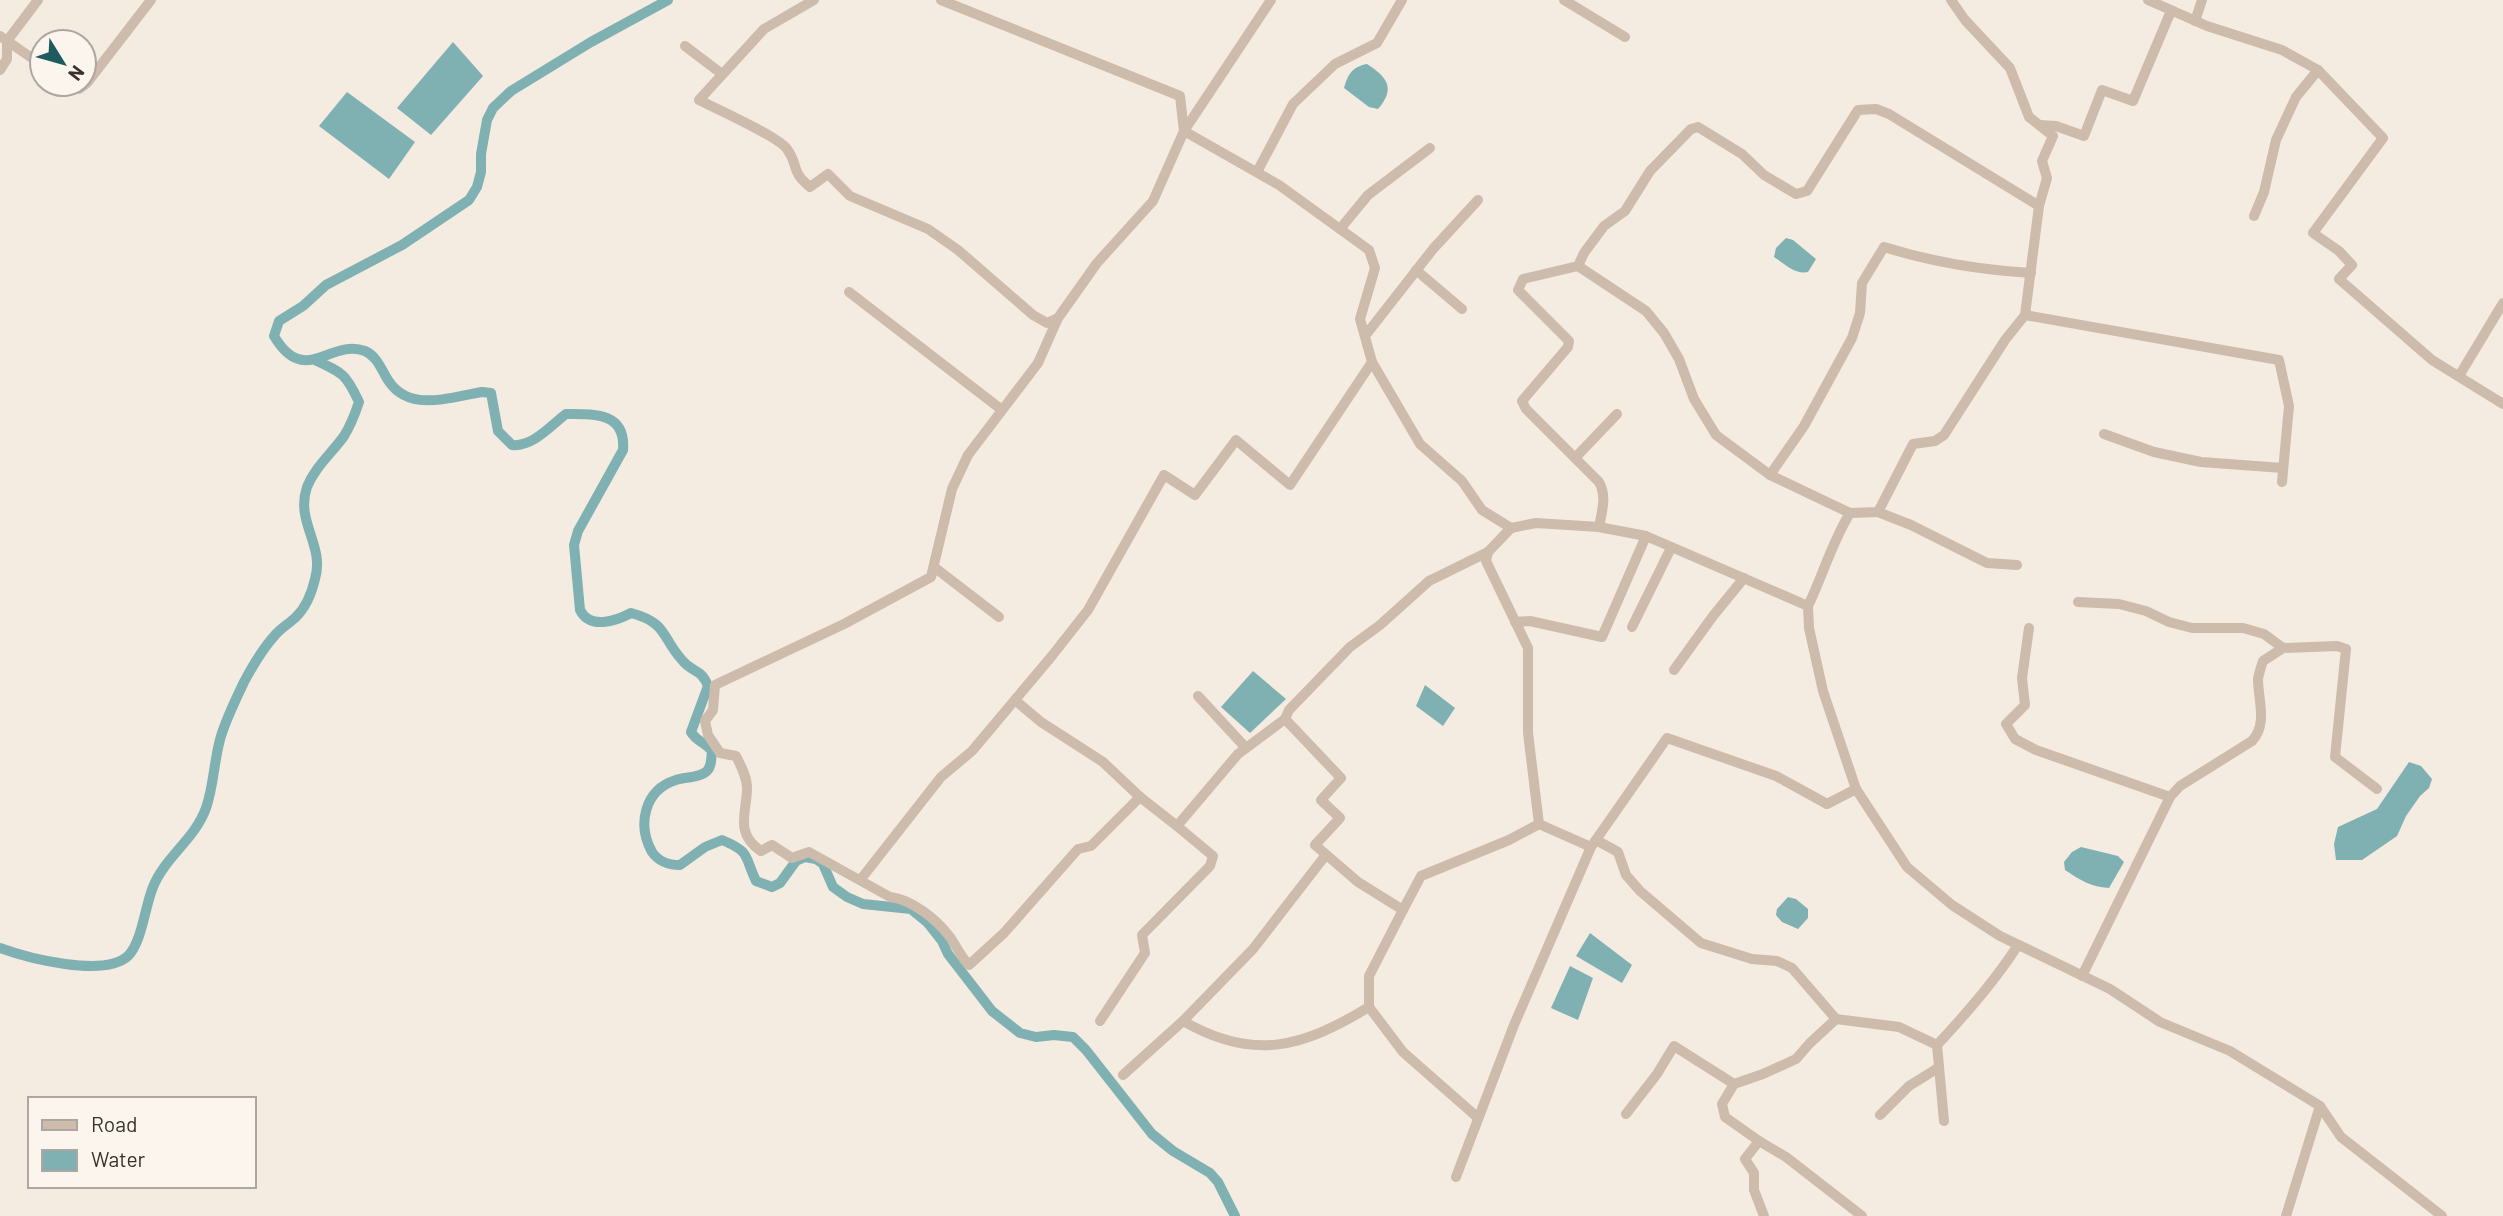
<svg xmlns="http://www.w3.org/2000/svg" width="2503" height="1216" viewBox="0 0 2503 1216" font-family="Barlow,sans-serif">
  <rect width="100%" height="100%" fill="#f4ebe1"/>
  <g fill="#7fb0b2">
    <polygon points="453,42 483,76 431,135 397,108"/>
    <path d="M1367,64c20,13 29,24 11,45l-9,-2 -25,-19c4,-14 8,-21 23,-24z"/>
    <polygon points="347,92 415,142 389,179 319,126"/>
    <path d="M1786,238l7,2 23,19 -8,13c-13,3 -24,-9 -34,-15l2,-9z"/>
    <polygon points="1253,671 1286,699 1250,733 1221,707"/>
    <polygon points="1425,685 1455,708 1443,726 1416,706"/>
    <polygon points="2409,762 2421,766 2432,779 2429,788 2420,796 2406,816 2397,836 2362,860 2336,860 2334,844 2338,827 2377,809"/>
    <path d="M2081,847l37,9 6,6 -15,26c-18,-1 -29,-8 -44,-18l-1,-8 8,-10z"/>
    <polygon points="1788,897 1796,899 1808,909 1808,918 1798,929 1782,922 1776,915 1777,909"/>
    <polygon points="1590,933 1632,965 1622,983 1576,956"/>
    <polygon points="1570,966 1593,978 1578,1020 1551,1008"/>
  </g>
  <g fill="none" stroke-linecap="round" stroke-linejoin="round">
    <g stroke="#7fb0b2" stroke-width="10">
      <path d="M668,0l-77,42 -80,49 -18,17 -6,12 -6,34v18l-4,15 -8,13 -67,45 -76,40 -23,21 -24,15 -5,15c31,52 56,2 91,15 10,4 15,15 20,24 20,39 61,23 97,17l9,1 7,38 14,14c21,2 38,-19 54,-31 28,0 60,-2 57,36l-45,81 -4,14 6,65c10,20 36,11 51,3 37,10 30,24 51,47 10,13 19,8 26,26l-17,46c5,9 15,11 21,19 -1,7 0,15 -5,20 -7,7 -22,6 -31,9 -32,10 -39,45 -24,72 7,10 16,13 28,13l25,-18 17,-7c29,12 22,16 34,41l16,6 8,-4 16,-22 9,-4 11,2 7,5 10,23 14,10 16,7 48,5 16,13 15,19 6,13 44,57 28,22 16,4 18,-2 19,2 13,13 66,84 21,17 37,22 8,9 17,34"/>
      <path d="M0,948c27,10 104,30 128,8 14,-14 17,-50 25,-69 12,-30 42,-48 53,-79 8,-23 8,-49 15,-72 6,-19 15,-37 23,-54 9,-17 19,-34 32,-48 6,-7 14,-11 20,-17 10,-10 16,-25 19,-38 10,-34 -20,-57 -8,-92 8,-20 25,-34 37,-51 7,-11 11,-22 15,-34 -13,-28 -16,-29 -44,-42"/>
    </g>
    <g stroke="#cdbbac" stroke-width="10">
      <path d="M814,0l-50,29 -65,71c16,8 80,37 88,49 12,16 3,22 23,38l18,-13 22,22 78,33 30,21 75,65 14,8 11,-5"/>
      <path d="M941,0l239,96 4,35 -31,70 -56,62 -39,55 -20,45 -70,92 -16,34 -21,88 -87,47 -129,61 -2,25 -8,11 3,14 12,18 16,3c5,10 11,21 11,32 0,24 -13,45 14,63l11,-6 20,13 17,-6 81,45c23,3 46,22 60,40 7,10 10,19 19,28l35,-32 74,-84 13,-3 49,-49 37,29 61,-72 47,-35 4,-9 61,-63 30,-22 49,-44 59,-29"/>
      <polyline points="1271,0 1184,131 1279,185 1369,250 1375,268 1360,319 1372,362 1420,444 1462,481 1482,510 1511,528 1536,523 1599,527 1646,536 1808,606 1809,628 1823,691 1856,789 1907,867 1952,905 2000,936 2110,989 2160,1022 2230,1051 2320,1106 2341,1137 2442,1216"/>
      <polyline points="1564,0 1625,37"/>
      <polyline points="2148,0 2207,26 2282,50 2318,70 2383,138 2313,233 2339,251 2352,265 2339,279 2432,360 2503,404"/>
      <polyline points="2195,21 2202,0"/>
      <polyline points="0,36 42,65"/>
      <polyline points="685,46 722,74"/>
      <polyline points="0,70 7,59 7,41 38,0"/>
      <polyline points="67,84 79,89 87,83 151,0"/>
      <polyline points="2039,125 2056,126 2084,136 2102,90 2133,101 2171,11"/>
      <polyline points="1257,172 1293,104 1335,64 1377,43 1402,0"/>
      <polyline points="2254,216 2264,192 2276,140 2296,97 2318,70"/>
      <polyline points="1340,229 1368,195 1430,148"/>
      <polyline points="1578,266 1646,311 1664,333 1679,359 1694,399 1716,435 1770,475 1850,513"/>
      <polyline points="1416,270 1462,309"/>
      <polyline points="849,292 1002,410"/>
      <polyline points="2025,315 2279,360 2289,406 2282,482"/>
      <polyline points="1365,336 1433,249 1478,200"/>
      <polyline points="2459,376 2503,303"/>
      <polyline points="2104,434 2154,452 2201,462 2283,468"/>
      <polyline points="1575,458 1617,414"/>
      <path d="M1770,475l34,-49 48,-88 8,-25 2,-30 22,-36c48,15 97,23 147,26"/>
      <polyline points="1878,512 1911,525 1987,563 2017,565"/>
      <path d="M1599,527c3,-16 8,-31 0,-45l-73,-73 -4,-8 46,-54 1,-6 -51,-51 5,-11 55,-13 6,-13 20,-27 21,-15 25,-40 41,-42 7,-2 44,27 22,21 32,19 11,-3 51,-81 18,-1 13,5 150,92"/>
      <polyline points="1511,528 1488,552 1486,561 1528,648 1528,733 1539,824 1591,847"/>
      <polyline points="934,567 999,617"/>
      <polyline points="2078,602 2119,604 2146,611 2169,622 2192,628 2243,628 2264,634 2283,648"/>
      <path d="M1808,606c15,-31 24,-64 42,-93l28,-1 35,-68 22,-3 9,-6 61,-95 20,-25 14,-109 8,-28 -5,-17 11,-25 -24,-19 -19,-49 -45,-48 -14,-20"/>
      <polyline points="1515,622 1530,621 1602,637 1646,536"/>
      <polyline points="1632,627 1671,548"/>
      <polyline points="2029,628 2022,678 2025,705 2006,724 2015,739 2036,750 2170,797"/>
      <polyline points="1674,670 1713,616 1744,578"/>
      <polyline points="1198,696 1246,748"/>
      <polyline points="1015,700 1041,722 1103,762 1140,797"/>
      <polyline points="1285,719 1341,778 1321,800 1340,818 1315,845 1358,882 1403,910 1369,976 1369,1007 1403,1052 1477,1117"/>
      <polyline points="1596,840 1618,852 1626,875 1640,891 1701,943 1752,959 1777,961 1792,968 1836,1019 1899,1027 1937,1045"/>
      <polyline points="861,879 941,777 972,751 1051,657 1088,610 1164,475 1195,495 1236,440 1290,485 1372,362"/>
      <polyline points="1403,910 1421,876 1509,840 1539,824"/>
      <path d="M2082,976l88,-179 10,-11 72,-45c16,-17 6,-41 6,-62 1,-6 3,-12 5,-18l20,-13 54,-2 9,3 -11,108 42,32"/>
      <polyline points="1100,1021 1145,953 1142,935 1210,866 1213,856 1177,826"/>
      <path d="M1183,1021c71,41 120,26 186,-14"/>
      <polyline points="1123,1075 1183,1021 1253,949 1325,856"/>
      <polyline points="1734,1084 1722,1104 1725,1117 1759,1141 1745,1159 1754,1173 1754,1190 1764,1216"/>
      <polyline points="1626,1114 1657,1074 1674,1046 1734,1084 1763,1074 1796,1059 1810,1043 1836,1019"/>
      <polyline points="1880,1115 1909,1086 1938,1068"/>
      <path d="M1944,1121l-7,-76c30,-32 58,-64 81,-100"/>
      <polyline points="1759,1141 1786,1157 1862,1216"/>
      <polyline points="1456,1177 1514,1025 1591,847 1667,738 1776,776 1827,804 1856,789"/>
      <polyline points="2286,1216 2320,1106"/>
    </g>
  </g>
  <rect x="28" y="1097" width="228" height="91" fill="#fbf5ee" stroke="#aea6a0" stroke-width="2"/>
  <rect x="42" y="1120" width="35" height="10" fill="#cdbbac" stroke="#aea6a0" stroke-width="2"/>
  <text x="91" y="1132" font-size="21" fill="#3b302b">Road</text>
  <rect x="42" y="1150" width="35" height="21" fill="#7fb0b2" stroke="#aea6a0" stroke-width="2"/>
  <text x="91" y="1167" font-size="21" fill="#3b302b">Water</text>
  <g transform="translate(63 63) rotate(127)"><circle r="33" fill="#fbf5ee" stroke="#aea6a0" stroke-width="2"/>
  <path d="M0-5L12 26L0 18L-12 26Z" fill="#1f5a5e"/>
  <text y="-10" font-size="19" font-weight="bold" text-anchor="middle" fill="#3b302b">N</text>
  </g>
</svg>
